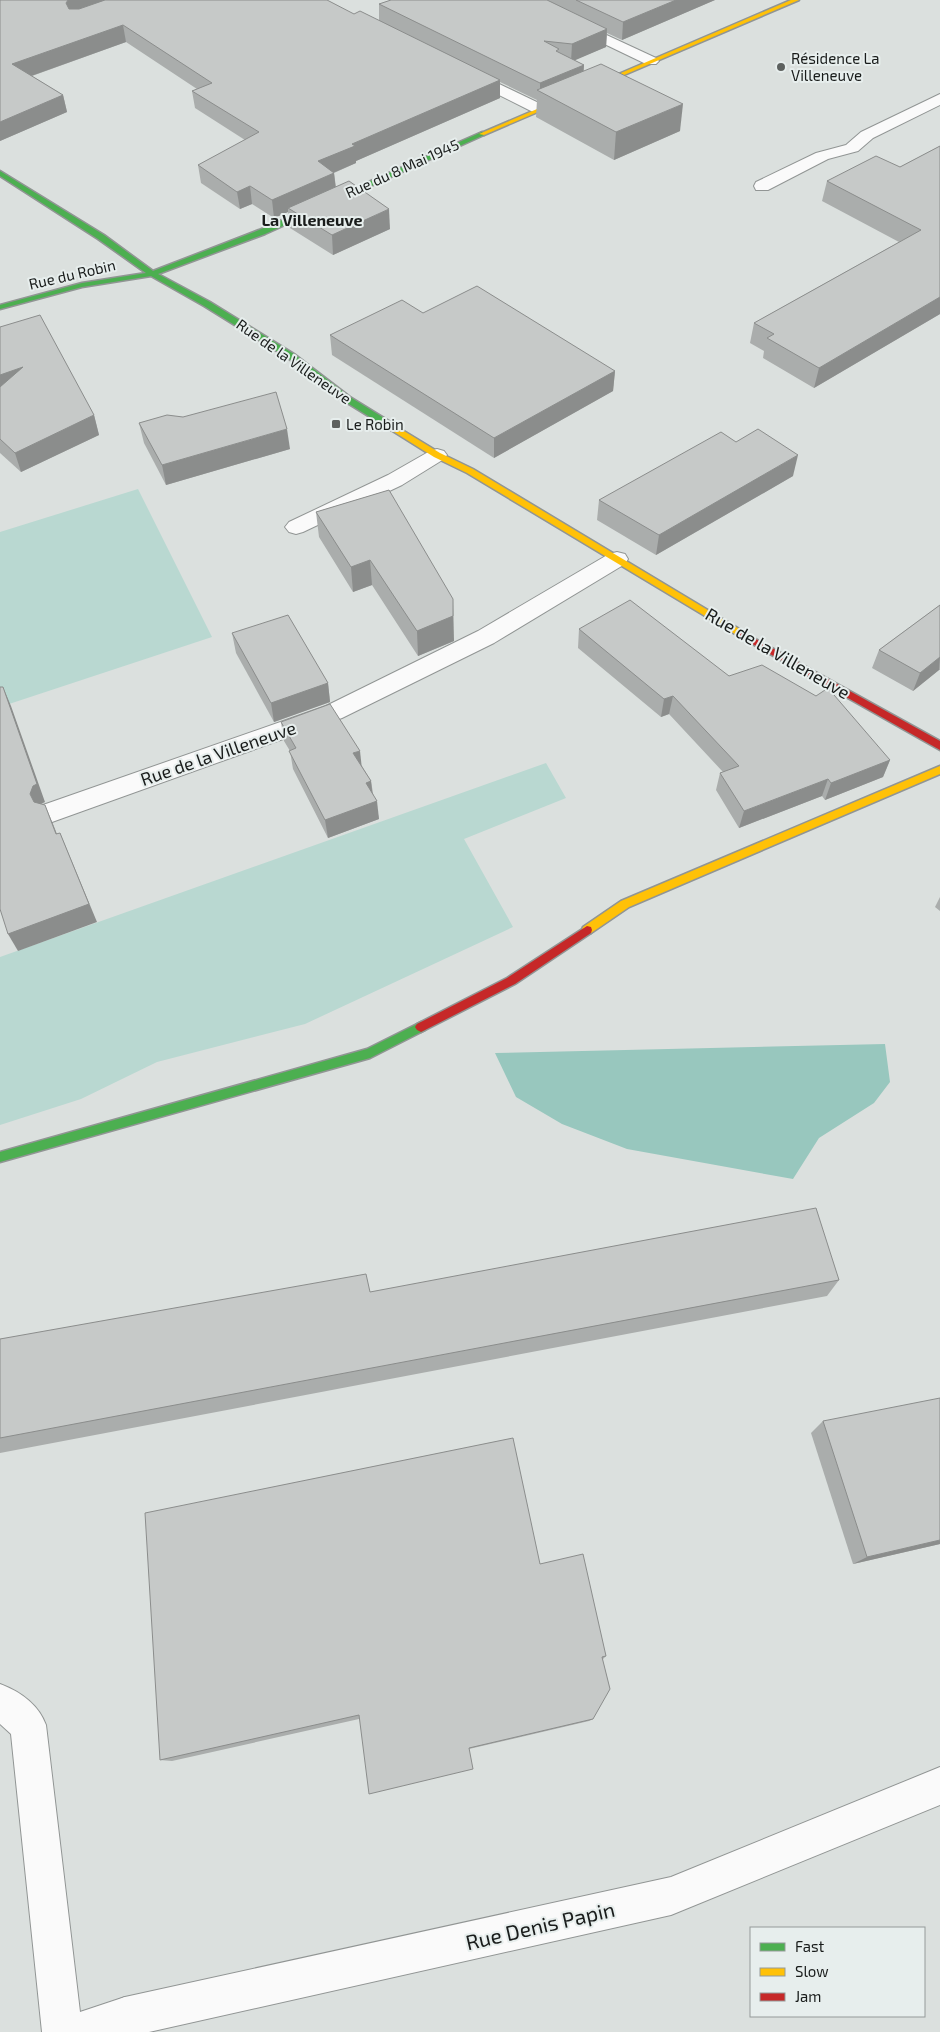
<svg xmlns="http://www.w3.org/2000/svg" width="940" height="2032" viewBox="0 0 940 2032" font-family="'Exo 2',sans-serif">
  <rect width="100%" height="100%" fill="#dbe0de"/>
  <g fill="#b9d8d1">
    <polygon points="138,489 212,637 0,707 0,532"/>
    <polygon points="546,763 566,798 464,839 513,927 305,1024 157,1062 81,1099 0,1125 0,957"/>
  </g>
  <polygon fill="#98c7be" points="885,1044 890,1082 874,1103 819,1138 793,1179 627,1149 562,1124 516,1097 495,1053"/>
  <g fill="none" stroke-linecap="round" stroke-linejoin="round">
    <g stroke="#919594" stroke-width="2">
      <g id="lane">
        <polygon points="437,449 444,451 447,455 444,459 402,485 303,532 296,534 289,532 285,527 289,522 388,475 430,451"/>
        <polygon points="617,552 625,554 628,559 625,564 494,643 342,718 52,822 43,819 40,812 43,805 326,706 478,631 609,554"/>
        <path d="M0,1684c21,8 38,20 46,41l34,287 45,-15 14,6 6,14 -7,15h-96l-31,-298 -11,-10z"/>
      </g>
    </g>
    <g stroke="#919594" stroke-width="2">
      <g id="street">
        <polygon points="572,19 656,58 659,61 656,64 646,64 567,26 565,23 567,20"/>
        <polygon points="466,68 545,106 547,109 545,112 533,112 461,76 458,73 461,70"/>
        <polygon points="940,94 940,105 873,138 858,151 828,159 768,190 756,190 754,186 756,182 816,153 846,145 861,132"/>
        <polygon points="940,1767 940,1805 671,1915 149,2032 112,2032 105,2017 111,2003 125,1997 671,1877"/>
      </g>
    </g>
    <g stroke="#919594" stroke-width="3">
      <g id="fast">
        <polygon points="482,132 485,134 484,135 265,234 158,274 210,302 294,354 350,397 397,426 397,430 391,430 344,401 288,358 204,306 151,276 82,287 0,309 0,305 82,283 146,273 98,239 0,176 0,171 104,235 153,271 259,230"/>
        <polygon points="421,1022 425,1024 427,1027 425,1030 370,1058 0,1162 0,1152 367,1049"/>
      </g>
    </g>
    <g stroke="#919594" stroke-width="3">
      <g id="slow">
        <polygon points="791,0 799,0 484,135 479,134"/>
        <polygon points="394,425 440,453 473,469 746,633 746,637 740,637 467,473 434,457 391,430 391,426"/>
        <polygon points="940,766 940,774 629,907 591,933 583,933 582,930 583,927 621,901"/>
      </g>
    </g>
    <g stroke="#919594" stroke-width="3">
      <g id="jam">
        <polygon points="743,632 940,741 940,750 740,637 740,633"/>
        <polygon points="587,926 591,927 592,930 591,933 515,984 425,1030 421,1032 417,1030 415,1027 417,1024 507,978"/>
      </g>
    </g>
    <use href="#lane" fill="#fafafa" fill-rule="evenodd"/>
    <use href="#street" fill="#fafafa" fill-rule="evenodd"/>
    <use href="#fast" fill="#4caf50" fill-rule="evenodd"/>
    <use href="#slow" fill="#ffc107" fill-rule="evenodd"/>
    <use href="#jam" fill="#c62828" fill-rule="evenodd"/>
  </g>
  <g fill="#aaadac">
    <polygon points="0,0 354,14 379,21 379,4 391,0 715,0 622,40 607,33 606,47 574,60 584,65 583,71 680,131 614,160 536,117 537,100 500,82 500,98 356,161 356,163 334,173 336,187 390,229 333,255 290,228 288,212 274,218 252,204 240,209 201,183 198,165 245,140 195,108 192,91 197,89 126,42 32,76 63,95 67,112 0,141"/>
    <polygon points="940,146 940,314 814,388 763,358 764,351 750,343 754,323 899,242 822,201 827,181 900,167"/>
    <polygon points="423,313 615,371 613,391 494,458 332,355 330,335"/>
    <polygon points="0,327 94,415 99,435 21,472 0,453"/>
    <polygon points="139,423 290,449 166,485 144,443"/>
    <polygon points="736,442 793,476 656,555 597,520 599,500"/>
    <polygon points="389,490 454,641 418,656 372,585 353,592 319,537 316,512"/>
    <polygon points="940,605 940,670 939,670 913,691 872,668 879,650"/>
    <polygon points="579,629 729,676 890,760 883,777 825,800 822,796 739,828 716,790 720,773 723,772 669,714 661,717 578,648"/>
    <polygon points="232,633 328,683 330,702 274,722 236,653"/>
    <polygon points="281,722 362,766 371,781 373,793 379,819 328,838 293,769 290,751 284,741"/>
    <polygon points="940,897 940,911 935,907"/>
    <polygon points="839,1280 827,1296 0,1453 0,1339 370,1292"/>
    <polygon points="823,1421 940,1544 853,1564 811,1433"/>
    <polygon points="540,1564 606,1656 603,1659 593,1719 589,1721 469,1749 359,1719 172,1761 160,1760"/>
  </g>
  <g fill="#8b8d8c">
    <polygon points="68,0 117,0 72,16 66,3"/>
    <polygon points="676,0 715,0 622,40 623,22"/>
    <polygon points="123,25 126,42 17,81 12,64"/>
    <polygon points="607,29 606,47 571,62 572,44"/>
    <polygon points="584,65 583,83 540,91 540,83"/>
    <polygon points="500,80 500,98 356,161 356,163 319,179 318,161 352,144"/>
    <polygon points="63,95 67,112 0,141 0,122"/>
    <polygon points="683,104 680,131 614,160 616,132"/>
    <polygon points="334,173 336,191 288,208 288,212 274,218 272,200"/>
    <polygon points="250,186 252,204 240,209 237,192"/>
    <polygon points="389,209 390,229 333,255 332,235"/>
    <polygon points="940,297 940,314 814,388 819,368"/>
    <polygon points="23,367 0,397 0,375"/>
    <polygon points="615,371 613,391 494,458 494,438"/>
    <polygon points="94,415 99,435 21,472 15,453"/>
    <polygon points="287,429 290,449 166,485 162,465"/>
    <polygon points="798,455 793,476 656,555 659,535"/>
    <polygon points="370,560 372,585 353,592 351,567"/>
    <polygon points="453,599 454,641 418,656 417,631"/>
    <polygon points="940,657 939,670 913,691 920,673"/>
    <polygon points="328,683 330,702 274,722 271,703"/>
    <polygon points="3,687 11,706 45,802 41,804 38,813 30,794"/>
    <polygon points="673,696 669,714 661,717 664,699"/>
    <polygon points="360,751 362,769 353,753"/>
    <polygon points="890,760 883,777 825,800 831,783"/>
    <polygon points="828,779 822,796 739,828 744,811"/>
    <polygon points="371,781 373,800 366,783"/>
    <polygon points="377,801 379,819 328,838 325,820"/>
    <polygon points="45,805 53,824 64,852 56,834"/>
    <polygon points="60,833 97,922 18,951 8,934"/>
    <polygon points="940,1540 940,1544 853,1564 867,1557"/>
  </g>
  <g fill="#c6c9c8" stroke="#8b8d8c">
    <polygon points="0,0 68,0 66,3 69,9 79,9 105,0 327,0 354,14 360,11 500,80 352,144 355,146 318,161 334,173 272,200 250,186 237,192 198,165 259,132 192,91 212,83 123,25 12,64 63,95 0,122"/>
    <polygon points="391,0 547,0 607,29 572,44 544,41 559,49 556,51 584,65 540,83 379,4"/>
    <polygon points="576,0 676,0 623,22"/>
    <polygon points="601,64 683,104 616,132 537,90"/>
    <polygon points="940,146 940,297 819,368 767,338 774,334 754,323 921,230 827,181 876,156 900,167"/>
    <polygon points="349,181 389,209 332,235 288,208"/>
    <polygon points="477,286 615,371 494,438 330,335 402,300 423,313"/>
    <polygon points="40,315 94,415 15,453 0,439 0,387 23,367 0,375 0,327"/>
    <polygon points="276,392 287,429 162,465 139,423 167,415 183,417"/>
    <polygon points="758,429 798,455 659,535 599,500 721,432 736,442"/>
    <polygon points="389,490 453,599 453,616 417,631 370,560 351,567 316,512"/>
    <polygon points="630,600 729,676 762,665 816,696 828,688 890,760 831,783 828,779 744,811 720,773 739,766 673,696 664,699 579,629"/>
    <polygon points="940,605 940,657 920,673 879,650"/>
    <polygon points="288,615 328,683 271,703 232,633"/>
    <polygon points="0,687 3,687 37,784 33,786 30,794 34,802 45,805 56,834 60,833 89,904 8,934 0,909"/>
    <polygon points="330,704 360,751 353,753 371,781 366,783 377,801 325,820 289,751 296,748 281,722"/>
    <polygon points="816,1208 839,1280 0,1438 0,1339 366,1274 370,1292"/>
    <polygon points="940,1398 940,1540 867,1557 823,1421"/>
    <polygon points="513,1438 540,1564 583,1554 606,1656 602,1657 610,1689 593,1719 469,1748 473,1769 369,1794 359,1715 160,1760 145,1513"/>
  </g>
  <g fill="#5d615f" stroke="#e7eeed" stroke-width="2">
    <circle cx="781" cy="67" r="5"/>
    <rect x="331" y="419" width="10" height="10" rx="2.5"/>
  </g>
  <g text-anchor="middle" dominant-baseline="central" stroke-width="4" stroke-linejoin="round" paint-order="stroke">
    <g font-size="15" fill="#191c1b" stroke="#e7eeed" text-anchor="start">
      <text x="791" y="58">Résidence La<tspan x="791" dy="17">Villeneuve</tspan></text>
      <text x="346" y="424">Le Robin</text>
    </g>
    <g font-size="15" fill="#191c1b" stroke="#e7eeed">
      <text transform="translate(402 168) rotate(-24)">Rue du 8 Mai 1945</text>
      <text transform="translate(72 274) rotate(-13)">Rue du Robin</text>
      <text transform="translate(294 361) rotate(35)">Rue de la Villeneuve</text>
    </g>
    <g font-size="16" font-weight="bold" fill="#191c1b" stroke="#e7eeed">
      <text x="312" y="219">La Villeneuve</text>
    </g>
    <g font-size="18" fill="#191c1b" stroke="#e7eeed">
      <text transform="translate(778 653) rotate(30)">Rue de la Villeneuve</text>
      <text transform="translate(218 753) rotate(-19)">Rue de la Villeneuve</text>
    </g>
    <g font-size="21" fill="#191c1b" stroke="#e7eeed">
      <text transform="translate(540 1925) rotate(-13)">Rue Denis Papin</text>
    </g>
  </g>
  <rect x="750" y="1927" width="175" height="90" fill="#e7eeed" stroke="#959a99"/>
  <rect x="760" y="1943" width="25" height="8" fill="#4caf50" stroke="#959a99"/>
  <text x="795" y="1952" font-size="15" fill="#191c1b">Fast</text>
  <rect x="760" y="1968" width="25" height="8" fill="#ffc107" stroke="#959a99"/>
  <text x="795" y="1977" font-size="15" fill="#191c1b">Slow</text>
  <rect x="760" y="1993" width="25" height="8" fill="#c62828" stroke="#959a99"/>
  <text x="795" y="2002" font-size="15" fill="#191c1b">Jam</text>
</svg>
